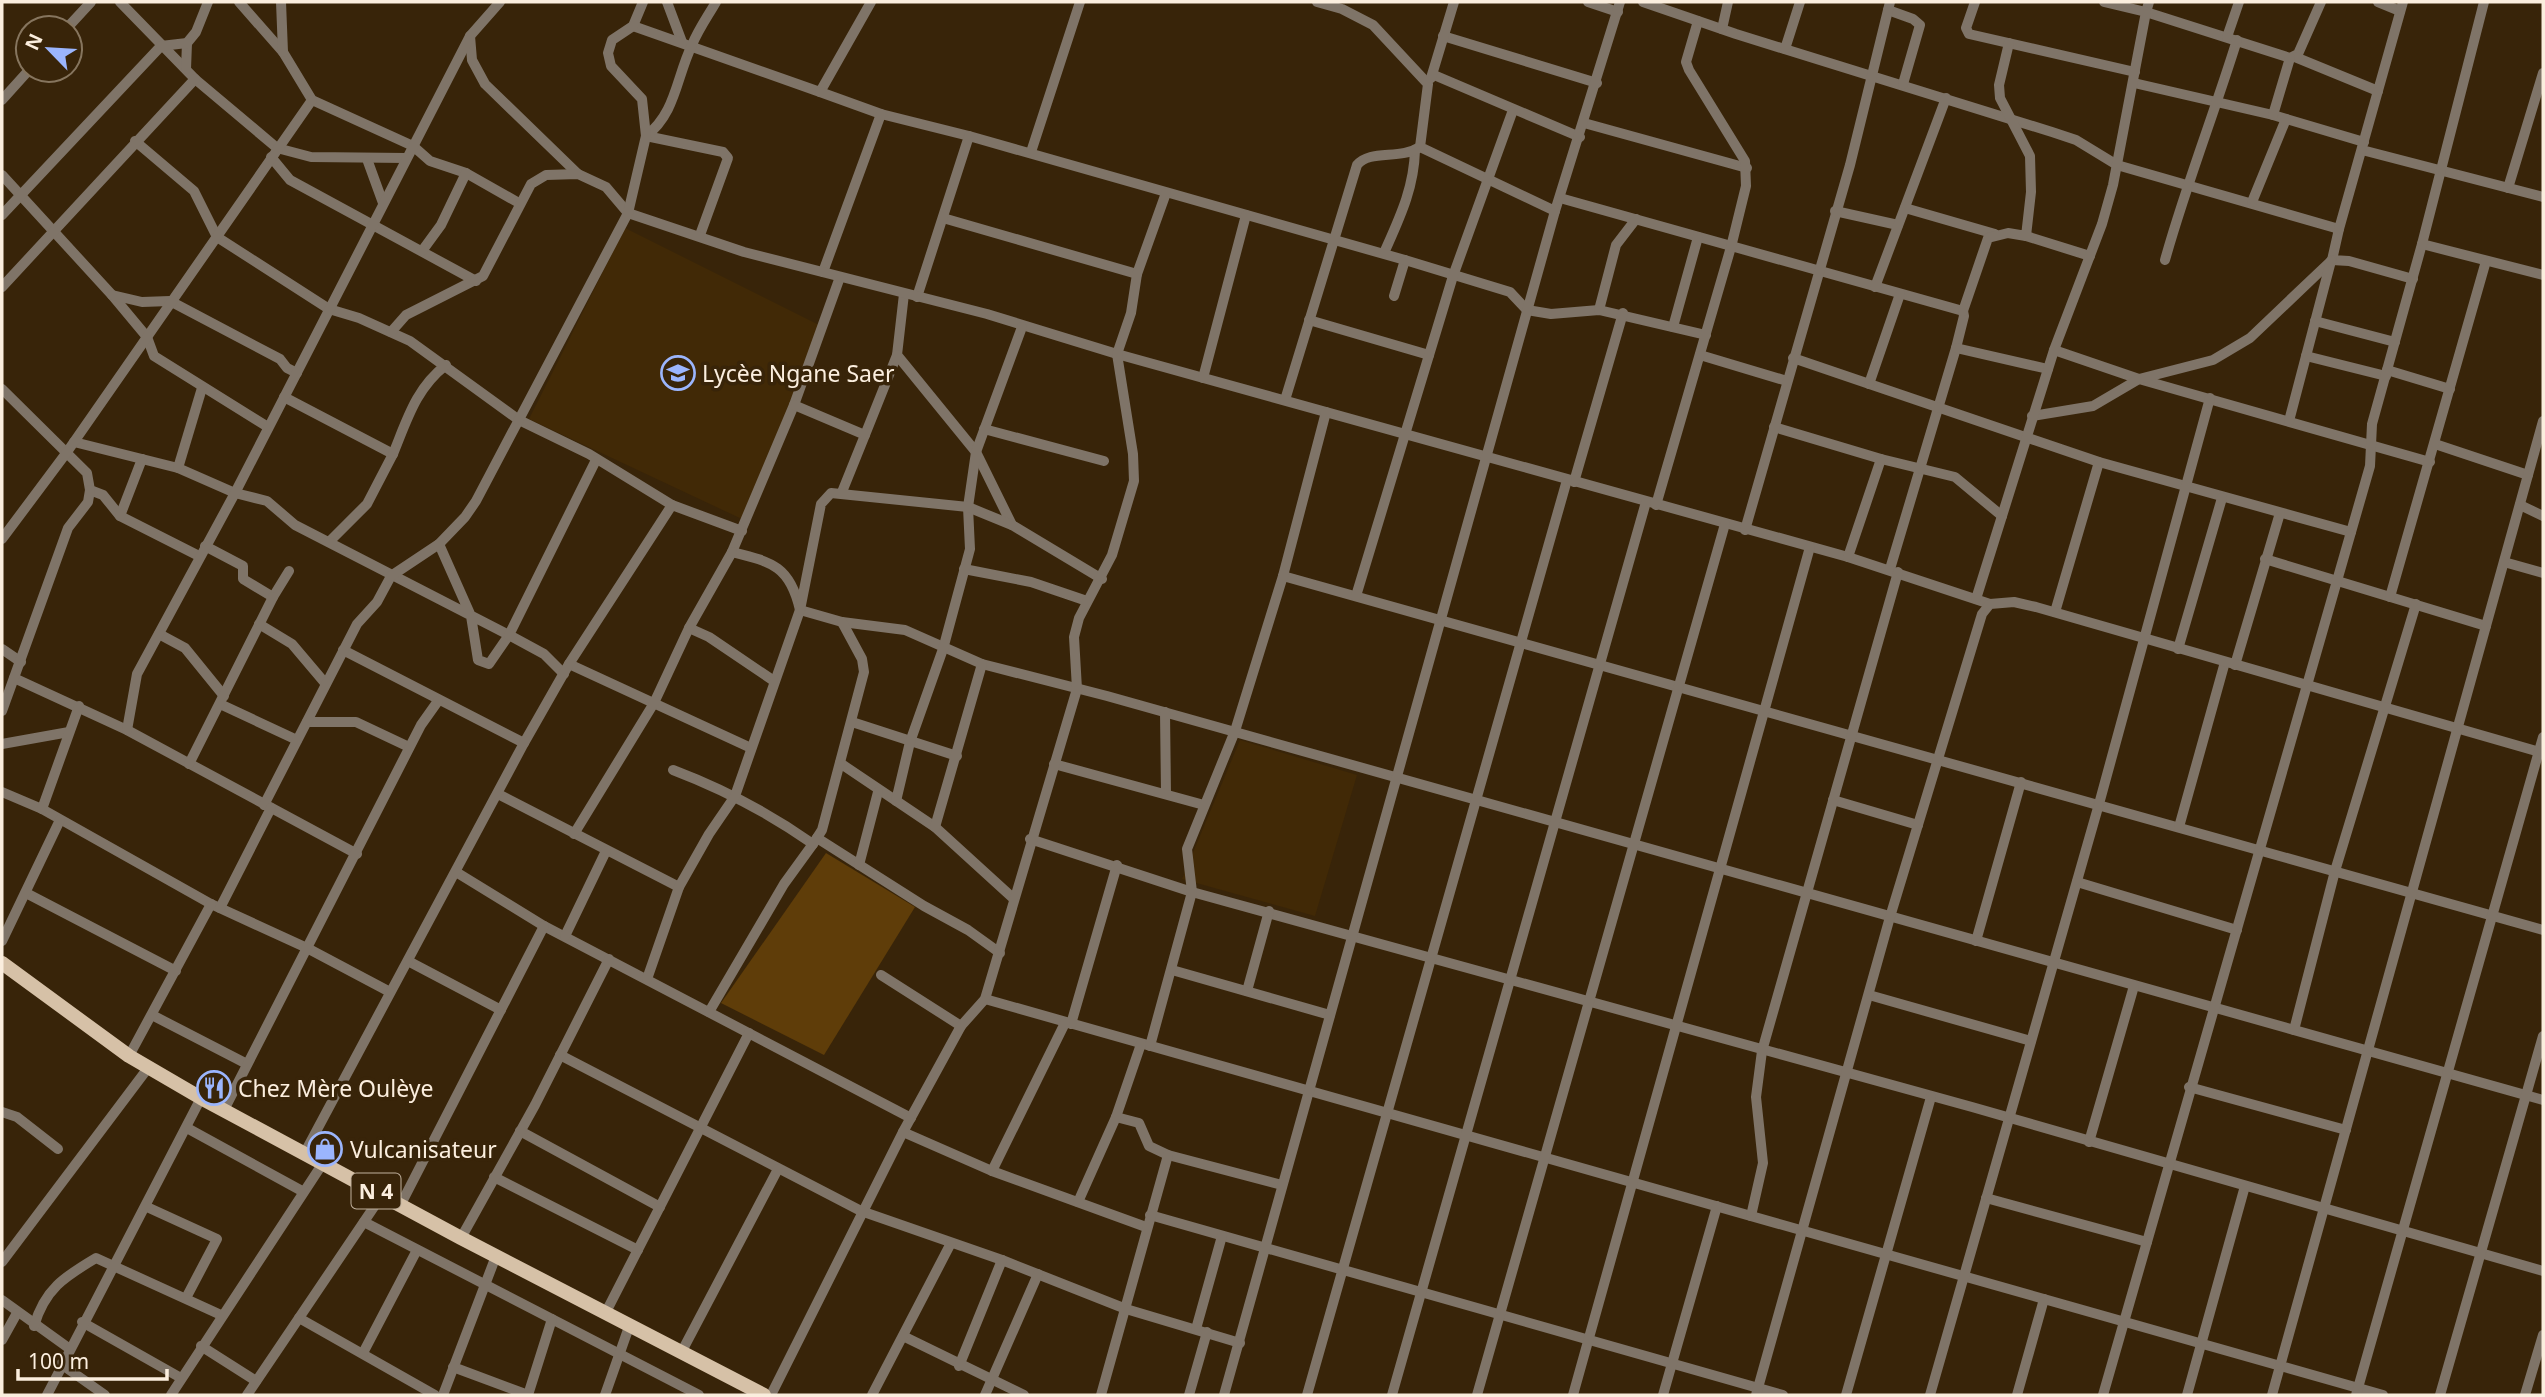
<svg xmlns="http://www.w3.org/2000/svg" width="2545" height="1397" viewBox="0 0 2545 1397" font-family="'Noto Sans',sans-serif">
  <rect width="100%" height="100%" fill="#382409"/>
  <g fill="#412906">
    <polygon points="625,228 821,326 744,520 529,419"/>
    <polygon points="1240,740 1357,775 1315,916 1182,879"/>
  </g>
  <polygon fill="#5f3d09" points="826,853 915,907 824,1055 721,1003"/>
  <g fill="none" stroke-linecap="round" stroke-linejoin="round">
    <g stroke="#7f7468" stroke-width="10">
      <polyline points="120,2 195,79 277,148 311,157 406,158"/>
      <polyline points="239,2 283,52 312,100 413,146 430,161 466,173 519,203"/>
      <polyline points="281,2 283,52"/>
      <polyline points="667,2 682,42"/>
      <polyline points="1317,2 1342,9 1373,25 1428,84 1420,147 1555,211"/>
      <polyline points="1588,2 1618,12"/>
      <polyline points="1643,2 1736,34 2052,132 2076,140 2117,165 2339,229 2332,260 2349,261 2413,279"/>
      <polyline points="1975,2 1966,28 1969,34 2135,72"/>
      <polyline points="2149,2 2146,12 2290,58 2298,54 2321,2"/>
      <polyline points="2378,2 2400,11"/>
      <polyline points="1888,10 1913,19 1920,25 1903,84"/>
      <polyline points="633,26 820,92 871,2"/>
      <polyline points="67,28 91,2"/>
      <polyline points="1722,29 1728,2"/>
      <polyline points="470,36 472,60 485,84 578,174"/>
      <polyline points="1443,36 1597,83"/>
      <polyline points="2227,37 2239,2"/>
      <polyline points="1785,49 1800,2"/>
      <polyline points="2295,57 2378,91"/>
      <polyline points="186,69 187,43"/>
      <polyline points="1434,75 1580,137"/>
      <polyline points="1431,78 1454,2"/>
      <polyline points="2134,83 2273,115 2364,142"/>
      <polyline points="820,92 881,114 969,136"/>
      <polyline points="2,100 29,70"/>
      <polyline points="2273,115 2290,58"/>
      <polyline points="1584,123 1747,168"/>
      <polyline points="646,136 723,152 728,158 700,235"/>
      <path d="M646,136c30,-23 30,-58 46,-91 6,-15 16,-29 24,-43"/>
      <polyline points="135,141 194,191 217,237 329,309 359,318 410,341 519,420 589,454 672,505"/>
      <polyline points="2362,150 2543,197"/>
      <polyline points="1031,152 1080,2"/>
      <polyline points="271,157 290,180 476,281"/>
      <polyline points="367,159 383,203"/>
      <polyline points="2,175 112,295 147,337 154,356 268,427"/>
      <polyline points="2508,188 2543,73"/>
      <polyline points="1560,198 1963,311 1964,316 1956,348 1890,569"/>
      <polyline points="2252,202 2286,119"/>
      <polyline points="1905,208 1995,234"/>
      <polyline points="1835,211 1898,225"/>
      <polyline points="2,215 161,46 187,43 196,32 208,2"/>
      <polyline points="943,218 1137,274"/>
      <polyline points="2339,229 2403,2"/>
      <polyline points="2026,236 2090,256"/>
      <polyline points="2422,244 2543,275"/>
      <polyline points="422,251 441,225 466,173"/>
      <path d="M1384,253c15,-34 30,-64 31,-103"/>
      <path d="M2165,260c21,-75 49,-146 72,-220"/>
      <polyline points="823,272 881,114"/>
      <path d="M840,277l-46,128 -62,147c40,10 58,14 68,58l42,12 63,8 77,34 125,32 1436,404"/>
      <polyline points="2,287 195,79"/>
      <polyline points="1875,287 1946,98"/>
      <polyline points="904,294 897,355 976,452 1012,525"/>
      <polyline points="112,295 142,302 170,301 280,359 287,368 297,373"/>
      <polyline points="1394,296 1405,260"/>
      <polyline points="917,297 969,136 1405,260 1510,292 1527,310 1551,314 1599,310 1706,335"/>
      <polyline points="1599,310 1616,245 1636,219"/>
      <polyline points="1963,311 1988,238 2008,233 2026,236 2031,192 2030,156 2000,98 1999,85 2009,43"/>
      <polyline points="1309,320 1429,355"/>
      <polyline points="2315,321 2395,342"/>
      <polyline points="1673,327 1698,237"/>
      <polyline points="391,332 406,315 483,276 531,184 546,175 578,174 606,187 628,213 744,252 987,314 1117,354 1848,557 1990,604"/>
      <polyline points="1956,348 2048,369"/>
      <polyline points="2054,350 2139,379 2430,462"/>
      <polyline points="1700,355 1787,381"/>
      <polyline points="2306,356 2386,376"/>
      <polyline points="1793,358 2099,462 2351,532"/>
      <polyline points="2387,370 2450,389"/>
      <polyline points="1203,378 1246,215"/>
      <polyline points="1869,384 1900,294"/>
      <polyline points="2,389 87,473 90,490 103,495 120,516 199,556"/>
      <polyline points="284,397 393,454 367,504 329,542"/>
      <path d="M1285,400l72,-235c13,-16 43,-5 63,-18"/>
      <polyline points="794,405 865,435 842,492"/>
      <polyline points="2032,416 2093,406 2139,379 2213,360 2250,338 2332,260"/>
      <polyline points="2289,421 2331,261"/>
      <polyline points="1774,427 1881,459 1955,477 2002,516"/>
      <polyline points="984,429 1104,461"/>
      <polyline points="865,435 897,355"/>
      <polyline points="74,442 178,468 235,493 267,501 295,525 509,635 489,664 478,660 471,616 439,544"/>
      <polyline points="2435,444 2528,475"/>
      <path d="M393,454c14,-34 23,-66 53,-89"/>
      <polyline points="178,468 202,388"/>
      <polyline points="1574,482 1623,313"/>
      <polyline points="1656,505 1731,247 1746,186 1745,161 1689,70 1686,62 1698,21"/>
      <polyline points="2520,505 2543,516"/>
      <polyline points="120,516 142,459"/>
      <polyline points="1745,530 1850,165 1890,2"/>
      <polyline points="2,539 67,452 312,100"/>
      <polyline points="205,546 243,566 243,579 273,597 289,571"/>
      <polyline points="1848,557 1881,459"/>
      <polyline points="2265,559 2486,626"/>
      <polyline points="2504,562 2543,573"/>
      <polyline points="964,569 1031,582 1087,601"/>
      <polyline points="1283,576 2543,930"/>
      <polyline points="1356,596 1453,276 1513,110"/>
      <polyline points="2390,597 2486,261"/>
      <polyline points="1976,599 2054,350 2102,224 2113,185 2146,12 2104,2"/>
      <polyline points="2055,612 2099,462"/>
      <polyline points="259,624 292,644 325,683"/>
      <polyline points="689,628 709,637 774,681"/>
      <polyline points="159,634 185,648 224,696"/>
      <polyline points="2,649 21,662"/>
      <polyline points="2178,649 2222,498"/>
      <polyline points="343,650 524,743"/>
      <polyline points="569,664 751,748"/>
      <polyline points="2235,665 2280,513"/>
      <polyline points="564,674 544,654 509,635 596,460"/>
      <polyline points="14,678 127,730 357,854"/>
      <polyline points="220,704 297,740"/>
      <polyline points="2,711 68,528 88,502 90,490"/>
      <polyline points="1165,712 1166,794"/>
      <polyline points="307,722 356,722 409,747"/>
      <polyline points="852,722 957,756"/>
      <polyline points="127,730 137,674 235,493 470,36 500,2"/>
      <polyline points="2,744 69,732"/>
      <polyline points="840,763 935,827 1014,899"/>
      <polyline points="189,764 273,597"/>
      <polyline points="1054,764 1204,805"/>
      <path d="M673,770c50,19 96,43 140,74l-29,40 -75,128"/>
      <polyline points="2,792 42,809 211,904 307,948 390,992"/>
      <polyline points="498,794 679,887"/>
      <polyline points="1833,800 1918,825"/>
      <polyline points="896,801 910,742 943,649 970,549 968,507 976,452 1022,327"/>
      <polyline points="264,805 357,624 377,602 391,576 439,544 465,517 476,501 628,213 646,136 642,99 611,66 608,53 612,40 633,26 643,2"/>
      <polyline points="42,809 79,706"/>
      <polyline points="935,827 982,664"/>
      <polyline points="2179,827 2225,662"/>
      <polyline points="574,834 654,703 689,628 732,552"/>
      <polyline points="817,838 924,906 968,930 1000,953"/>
      <polyline points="1030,839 1192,892 1972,1107 2543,1271"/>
      <polyline points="813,844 822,830 864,672 862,659 842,622"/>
      <polyline points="859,865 878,792"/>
      <polyline points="456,872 544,926 911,1118"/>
      <polyline points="2077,882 2237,930"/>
      <polyline points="26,893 176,971"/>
      <polyline points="220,908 271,808"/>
      <polyline points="565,936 606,851"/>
      <polyline points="2,941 60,820"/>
      <polyline points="1976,941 2021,782"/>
      <polyline points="408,961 501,1010"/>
      <polyline points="1172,970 1330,1015"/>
      <polyline points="881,975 961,1026"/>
      <polyline points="647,979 679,887 709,834 735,796 800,610 821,504 831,493 968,507 1012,525 1102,579"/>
      <polyline points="1247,991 1269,911"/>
      <polyline points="1869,995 2031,1041"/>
      <polyline points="985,999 2383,1395"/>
      <polyline points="152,1015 247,1064"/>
      <polyline points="1071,1024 1117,865"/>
      <polyline points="2294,1030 2335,871 2416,604"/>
      <polyline points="1150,1046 1192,892 1187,849 1235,731 1283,576 1326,412"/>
      <polyline points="560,1055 861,1211 1002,1260 1126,1309 1240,1343"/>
      <polyline points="129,1056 211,904"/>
      <polyline points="2189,1087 2346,1130"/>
      <polyline points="224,1110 421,725 438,701"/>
      <polyline points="2,1112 17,1117 58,1149"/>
      <polyline points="1116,1117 1139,1123 1149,1146 1168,1155 1282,1185"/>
      <polyline points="187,1128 302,1191"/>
      <polyline points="520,1131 660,1207"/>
      <polyline points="903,1132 992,1171 1146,1227"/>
      <polyline points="2089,1142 2134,986"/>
      <polyline points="304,1154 524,743 569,664 672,505 742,531"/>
      <polyline points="992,1171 1065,1023"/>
      <polyline points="494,1177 638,1250"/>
      <polyline points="1986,1198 2147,1242"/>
      <polyline points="1078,1202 1116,1117 1141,1044"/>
      <polyline points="401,1204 544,926"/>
      <polyline points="147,1207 217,1239 186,1298"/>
      <polyline points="1150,1215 1783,1395"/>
      <polyline points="1751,1216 1763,1163 1756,1097 1762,1051 1898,572"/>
      <polyline points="364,1222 699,1395"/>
      <polyline points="461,1238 535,1105 609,959"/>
      <polyline points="2,1262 148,1068"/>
      <polyline points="2,1300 70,1349"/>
      <polyline points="606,1312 749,1033"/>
      <polyline points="299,1318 435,1395"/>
      <polyline points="82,1322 181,1378"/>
      <path d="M34,1326c11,-37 30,-49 62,-68l125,57"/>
      <polyline points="1196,1329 1222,1236"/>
      <polyline points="905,1337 1024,1395"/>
      <polyline points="2,1340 17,1313"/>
      <polyline points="201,1346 256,1381"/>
      <polyline points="363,1353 417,1250"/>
      <polyline points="681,1353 778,1169"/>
      <polyline points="61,1364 105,1395"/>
      <polyline points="959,1366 1002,1260"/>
      <polyline points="453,1367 528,1395 552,1319"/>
      <polyline points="47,1395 201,1098"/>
      <polyline points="171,1395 323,1163"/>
      <polyline points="247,1395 382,1195"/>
      <polyline points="443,1395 496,1256"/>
      <polyline points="605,1395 630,1324"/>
      <polyline points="771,1395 903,1132 961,1026 985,999 1077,689 1074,637 1079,618 1112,555 1134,481 1133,454 1117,354 1131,313 1137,274 1166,193"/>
      <polyline points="872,1395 951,1243"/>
      <polyline points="985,1395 1038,1274"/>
      <polyline points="1101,1395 1168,1155"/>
      <polyline points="1189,1395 1207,1332"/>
      <polyline points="1224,1395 1555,211 1620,2"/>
      <polyline points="1307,1395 1567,480"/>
      <polyline points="1392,1395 1646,502"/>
      <polyline points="1477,1395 1725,524"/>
      <polyline points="1573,1395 1810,547"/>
      <polyline points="1663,1395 1717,1206"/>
      <polyline points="1756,1395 1890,917 1982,614 1990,604 2014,602 2036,607 2543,753"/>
      <polyline points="1846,1395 1931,1097"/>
      <polyline points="1930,1395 2099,804 2210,398"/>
      <polyline points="2017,1395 2044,1299"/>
      <polyline points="2103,1395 2370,466 2372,424 2422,244 2484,2"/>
      <polyline points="2187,1395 2245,1186"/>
      <polyline points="2272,1395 2543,421"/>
      <polyline points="2356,1395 2543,737"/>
      <polyline points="2440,1395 2543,1036"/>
      <polyline points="2525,1395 2543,1335"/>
    </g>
    <polyline stroke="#d6c1a7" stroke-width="14" points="2,963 129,1056 201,1098 461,1238 764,1395"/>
  </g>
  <defs>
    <g id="school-ring" transform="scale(1.75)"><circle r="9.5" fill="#382409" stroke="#9bb5fd" stroke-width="1.5"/><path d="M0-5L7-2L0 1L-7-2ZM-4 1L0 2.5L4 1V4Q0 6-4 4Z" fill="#9bb5fd"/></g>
    <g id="restaurant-ring" transform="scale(1.75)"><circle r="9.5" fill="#382409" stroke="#9bb5fd" stroke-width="1.5"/><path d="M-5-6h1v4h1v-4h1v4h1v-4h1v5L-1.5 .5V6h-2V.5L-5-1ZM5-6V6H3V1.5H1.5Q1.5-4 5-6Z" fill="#9bb5fd"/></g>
    <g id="shop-ring" transform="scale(1.75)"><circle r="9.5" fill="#382409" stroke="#9bb5fd" stroke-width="1.5"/><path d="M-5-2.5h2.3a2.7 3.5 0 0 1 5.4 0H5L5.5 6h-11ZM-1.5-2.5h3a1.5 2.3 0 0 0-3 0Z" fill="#9bb5fd"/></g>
  </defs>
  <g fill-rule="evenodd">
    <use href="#school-ring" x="678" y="373"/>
    <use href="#restaurant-ring" x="214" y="1088"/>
    <use href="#shop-ring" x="325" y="1149"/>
  </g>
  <g text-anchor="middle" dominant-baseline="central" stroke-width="7" stroke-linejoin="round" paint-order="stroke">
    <rect fill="#382409" stroke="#c0b19e" stroke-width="2" x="351.5" y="1173.5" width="49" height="35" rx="5"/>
    <g font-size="21" font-weight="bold" fill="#fbeede">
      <text x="376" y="1191">N 4</text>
    </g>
    <g font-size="23" fill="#fbeede" stroke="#382409" text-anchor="start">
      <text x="702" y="373">Lycèe Ngane Saer</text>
      <text x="238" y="1088">Chez Mère Oulèye</text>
      <text x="350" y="1149">Vulcanisateur</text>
    </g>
  </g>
  <rect width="2545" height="1397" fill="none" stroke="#fbeede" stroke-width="7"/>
  <g transform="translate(49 49) rotate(295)"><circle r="33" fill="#382409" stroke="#86755e" stroke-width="2"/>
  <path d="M0-5L12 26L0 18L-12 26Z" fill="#9bb5fd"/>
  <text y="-10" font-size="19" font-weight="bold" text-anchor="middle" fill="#fbeede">N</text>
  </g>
  <path d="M18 1369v10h149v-10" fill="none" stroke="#fbeede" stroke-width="3.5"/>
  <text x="28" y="1369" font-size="21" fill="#fbeede" stroke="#382409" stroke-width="5" paint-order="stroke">100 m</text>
</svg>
